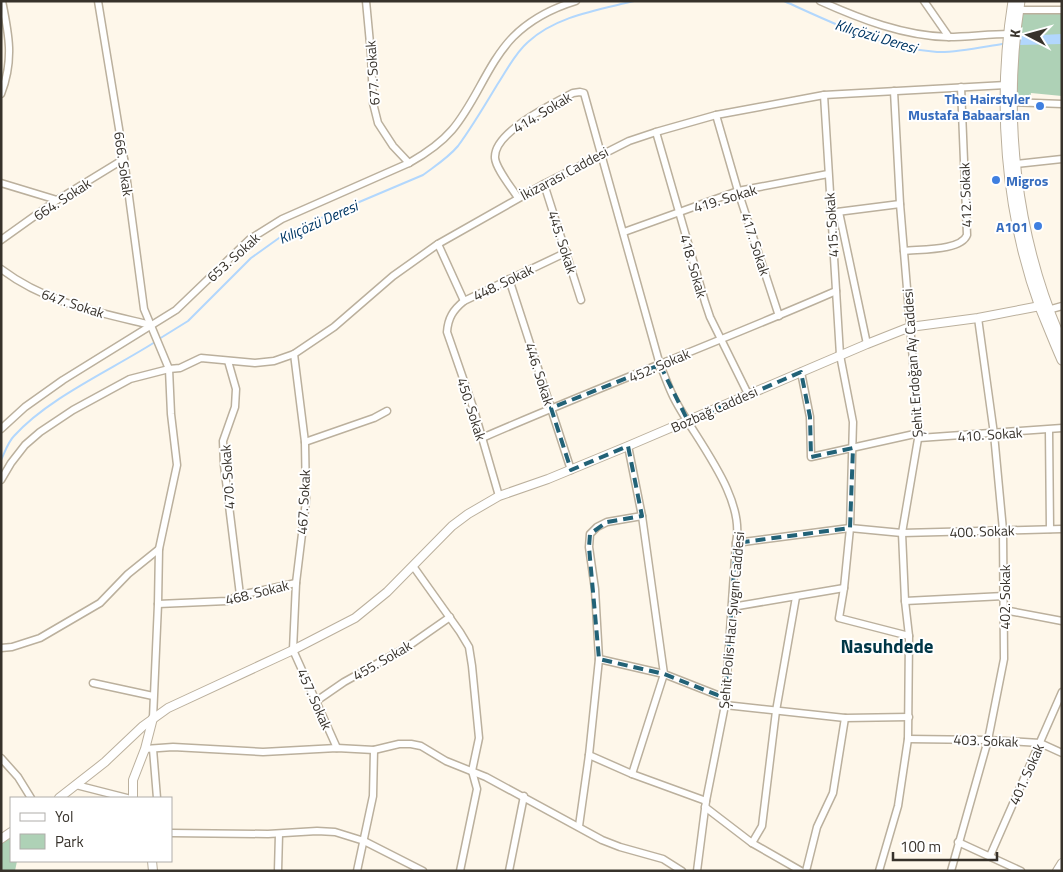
<svg xmlns="http://www.w3.org/2000/svg" width="1063" height="872" viewBox="0 0 1063 872" font-family="'Titillium Web',sans-serif">
  <rect width="100%" height="100%" fill="#fef7ea"/>
  <g fill="#aed1b6">
    <polygon points="1062,13 1062,96 1031,93 1030,99 1017,99 1016,97 1021,14"/>
    <polygon points="11,838 11,861 17,861 15,871 1,871 1,843"/>
  </g>
  <polygon fill="#b2d7fd" points="1062,34 1062,44 1019,45 1020,36"/>
  <g fill="none" stroke-linecap="round" stroke-linejoin="round">
    <g stroke="#b2d7fd" stroke-width="2">
      <path d="M784,1c49,22 98,47 153,51 19,1 46,-5 65,-8"/>
      <path d="M159,339l29,-18 63,-63 35,-25 137,-58c12,-9 25,-17 35,-29 14,-19 27,-41 39,-61 10,-15 18,-32 31,-43 28,-26 70,-32 106,-41"/>
      <path d="M1,460c4,-8 7,-18 13,-24 34,-38 97,-66 141,-94"/>
    </g>
    <g stroke="#bbb09d" stroke-width="9">
      <g id="minor">
        <polyline points="98,1 124,159 144,309 169,369 171,414 177,465 159,549 158,604 153,718"/>
        <polyline points="366,1 371,54 373,103 378,123 393,146 409,163"/>
        <path d="M820,1c40,18 84,35 128,36 20,0 41,-3 61,-3"/>
        <polyline points="924,1 949,37"/>
        <polyline points="1019,10 1062,10"/>
        <path d="M1,94c13,-34 8,-59 1,-93"/>
        <polyline points="824,95 840,355 853,422 850,528 844,588 839,618 909,636"/>
        <polyline points="1010,102 1062,104"/>
        <polyline points="716,115 738,191 779,316"/>
        <polyline points="656,132 705,302 710,317 748,394"/>
        <polyline points="1016,164 1062,159"/>
        <polyline points="1,183 57,200"/>
        <polyline points="544,184 581,300"/>
        <path d="M518,198c-6,-10 -22,-29 -23,-40 -2,-26 58,-54 78,-65l7,-1 4,1 76,272c5,11 9,24 15,35 21,40 71,97 61,143l-11,162 -19,96 -9,70"/>
        <polyline points="837,212 900,204"/>
        <polyline points="839,212 867,344"/>
        <polyline points="624,232 738,191 828,174"/>
        <polyline points="1,240 57,200 124,159"/>
        <polyline points="438,244 464,301"/>
        <path d="M904,251c15,-2 57,0 63,-16l-6,-148"/>
        <path d="M1,269c45,34 96,43 150,56"/>
        <polyline points="509,279 571,470"/>
        <polyline points="1048,310 1062,306"/>
        <polyline points="294,354 305,442 306,501 296,583 293,650 337,748"/>
        <polyline points="228,361 236,389 235,407 223,441 224,465 240,595"/>
        <polyline points="801,372 810,417 811,457 919,433"/>
        <path d="M1,429l24,-22 38,-27 113,-70 74,-71 32,-20 127,-56c16,-9 31,-19 43,-33 24,-28 35,-66 61,-93 18,-18 40,-29 63,-36"/>
        <polyline points="1049,430 1050,529"/>
        <path d="M482,438c117,-51 237,-96 354,-147"/>
        <polyline points="919,438 1062,428"/>
        <polyline points="305,442 374,418 387,411"/>
        <polyline points="628,446 642,516 664,674 632,774"/>
        <polyline points="1,480 11,463 25,445 40,432 73,410 130,379 169,369 180,368 201,358 255,363 274,361 294,354 334,327 393,276 438,244 544,184 629,141 656,132 716,115 824,95 1006,85"/>
        <path d="M499,496l-25,-86 -27,-78c1,-14 6,-22 17,-31l103,-49"/>
        <polyline points="736,543 850,528 902,533 1062,529"/>
        <polyline points="413,566 460,632 469,647 472,666 479,738 472,771 477,789 460,871"/>
        <polyline points="905,601 1004,596"/>
        <polyline points="158,604 227,601 240,595 296,583"/>
        <polyline points="732,607 844,588"/>
        <polyline points="1004,610 1062,621"/>
        <polyline points="1,648 12,647 40,638 100,603 128,574 159,549"/>
        <polyline points="599,659 664,674 725,698"/>
        <polyline points="93,683 153,696"/>
        <polyline points="315,702 344,682 407,647 450,617"/>
        <polyline points="725,705 845,718 909,717"/>
        <polyline points="908,739 988,740 1040,743 1062,753"/>
        <polyline points="145,749 173,747 263,752 337,748 374,750 399,744 411,744 421,746 446,761 486,777 602,840 620,847 663,859 682,871"/>
        <polyline points="153,749 157,798"/>
        <polyline points="589,755 632,774 706,801"/>
        <polyline points="1,758 18,777 31,798"/>
        <polyline points="76,785 127,798"/>
        <polyline points="705,807 752,843 801,871"/>
        <polyline points="579,826 589,755 599,659 595,589 589,547 590,534 597,527 607,522 642,516"/>
        <polyline points="171,833 268,834 317,831 335,832 364,841 423,871"/>
        <polyline points="958,842 1021,871"/>
        <polyline points="752,843 762,826 776,711 796,597"/>
        <polyline points="990,856 1062,692"/>
        <polyline points="278,871 279,834"/>
        <polyline points="357,871 373,796 374,750"/>
        <polyline points="509,871 524,796"/>
        <polyline points="806,871 817,827 833,793 845,718"/>
        <polyline points="879,871 898,806 908,739 909,636 905,601 902,533 919,433 900,204 894,91"/>
        <polyline points="951,871 988,740 1004,659 1003,530 994,434 978,318"/>
      </g>
    </g>
    <g stroke="#bbb09d" stroke-width="10">
      <g id="tertiary">
        <polyline points="59,798 105,762 143,726 168,708 293,650 355,618 387,592 452,526 468,514 499,496 548,479 628,446 867,344 910,327 978,318 1040,306"/>
        <polyline points="133,798 133,780 145,749 153,718"/>
        <polyline points="1,839 11,832"/>
        <polyline points="152,861 153,871"/>
        <polyline points="1057,871 1062,863"/>
      </g>
    </g>
    <g stroke="#bbb09d" stroke-width="11">
      <g id="secondary">
        <path d="M1013,1c-16,100 -8,210 27,306 7,17 14,35 22,53"/>
        <path d="M1020,1c-18,114 -5,235 42,341"/>
      </g>
    </g>
    <use href="#minor" stroke="#fff" stroke-width="6"/>
    <use href="#tertiary" stroke="#fff" stroke-width="8"/>
    <use href="#secondary" stroke="#fff" stroke-width="9"/>
  </g>
  <path fill="none" stroke="#226277" stroke-width="4" stroke-dasharray="10 6" stroke-linejoin="round" d="M660,365l28,56 113,-49 9,45 1,40 42,-9 -3,80 -114,15 -11,155 -61,-24 -65,-15 -10,-112 1,-13 17,-12 35,-6 -14,-70 -57,24 -20,-62z"/>
  <g fill="#3f7fe0" stroke="#fff" stroke-width="2">
    <circle cx="1040" cy="106" r="5"/>
    <circle cx="996" cy="180" r="5"/>
    <circle cx="1038" cy="226" r="5"/>
  </g>
  <g text-anchor="middle" dominant-baseline="central" stroke-width="4" stroke-linejoin="round" paint-order="stroke">
    <g font-size="14" fill="#37322b" stroke="#fff">
      <text transform="translate(372 73) rotate(-94)">677. Sokak</text>
      <text transform="translate(542 112) rotate(-31)">414. Sokak</text>
      <text transform="translate(124 164) rotate(82)">666. Sokak</text>
      <text transform="translate(564 173) rotate(-28)">İkizarası Caddesi</text>
      <text transform="translate(965 195) rotate(-92)">412. Sokak</text>
      <text transform="translate(725 198) rotate(-17)">419. Sokak</text>
      <text transform="translate(62 199) rotate(-33)">664. Sokak</text>
      <text transform="translate(831 225) rotate(-94)">415. Sokak</text>
      <text transform="translate(563 242) rotate(72)">445. Sokak</text>
      <text transform="translate(756 244) rotate(72)">417. Sokak</text>
      <text transform="translate(233 257) rotate(-42)">653. Sokak</text>
      <text transform="translate(694 266) rotate(74)">418. Sokak</text>
      <text transform="translate(503 282) rotate(-26)">448. Sokak</text>
      <text transform="translate(73 303) rotate(18)">647. Sokak</text>
      <text transform="translate(912 363) rotate(-94)">Şehit Erdoğan Ay Caddesi</text>
      <text transform="translate(659 365) rotate(-23)">452. Sokak</text>
      <text transform="translate(540 374) rotate(72)">446. Sokak</text>
      <text transform="translate(472 409) rotate(72)">450. Sokak</text>
      <text transform="translate(714 409) rotate(-24)">Bozbağ Caddesi</text>
      <text transform="translate(990 434) rotate(-4)">410. Sokak</text>
      <text transform="translate(227 477) rotate(-94)">470. Sokak</text>
      <text transform="translate(303 502) rotate(-87)">467. Sokak</text>
      <text transform="translate(982 531) rotate(-2)">400. Sokak</text>
      <text transform="translate(257 592) rotate(-14)">468. Sokak</text>
      <text transform="translate(1004 597) rotate(-90)">402. Sokak</text>
      <text transform="translate(731 620) rotate(-85)">Şehit Polis Hacı Şıvgın Caddesi</text>
      <text transform="translate(382 660) rotate(-30)">455. Sokak</text>
      <text transform="translate(315 699) rotate(66)">457. Sokak</text>
      <text transform="translate(986 740) rotate(2)">403. Sokak</text>
      <text transform="translate(1026 774) rotate(-66)">401. Sokak</text>
    </g>
    <g font-size="14" font-weight="bold" fill="#366cbe" stroke="#fff" text-anchor="end">
      <text x="1030" y="98">The Hairstyler<tspan x="1030" dy="16">Mustafa Babaarslan</tspan></text>
      <text x="1006" y="180" text-anchor="start">Migros</text>
      <text x="1028" y="226">A101</text>
    </g>
    <g font-size="15" font-style="italic" fill="#003765" stroke="#fff">
      <text transform="translate(876 36) rotate(17)">Kılıçözü Deresi</text>
      <text transform="translate(318 222) rotate(-24)">Kılıçözü Deresi</text>
    </g>
    <g font-size="19" font-weight="bold" fill="#003747" stroke="#fff">
      <text x="887" y="645">Nasuhdede</text>
    </g>
  </g>
  <rect width="1063" height="872" fill="none" stroke="#37322b" stroke-width="5"/>
  <rect x="10" y="797" width="162" height="65" fill="#ffffff" stroke="#afadaa"/>
  <rect x="20" y="813" width="25" height="8" fill="#ffffff" stroke="#afadaa"/>
  <text x="55" y="822" font-size="15" fill="#37322b">Yol</text>
  <rect x="20" y="834" width="25" height="15" fill="#aed1b6" stroke="#afadaa"/>
  <text x="55" y="847" font-size="15" fill="#37322b">Park</text>
  <g transform="translate(1028 35) rotate(276)" stroke="#ffffff" stroke-width="4" paint-order="stroke">
  <path d="M0-4L9 19L0 12L-9 19Z" fill="#37322b"/>
  <text y="-8" font-size="14" font-weight="bold" text-anchor="middle" fill="#37322b">K</text>
  </g>
  <path d="M893 852v8h104v-8" fill="none" stroke="#37322b" stroke-width="2.5"/>
  <text x="900" y="852" font-size="15" fill="#37322b" stroke="#ffffff" stroke-width="4" paint-order="stroke">100 m</text>
</svg>
